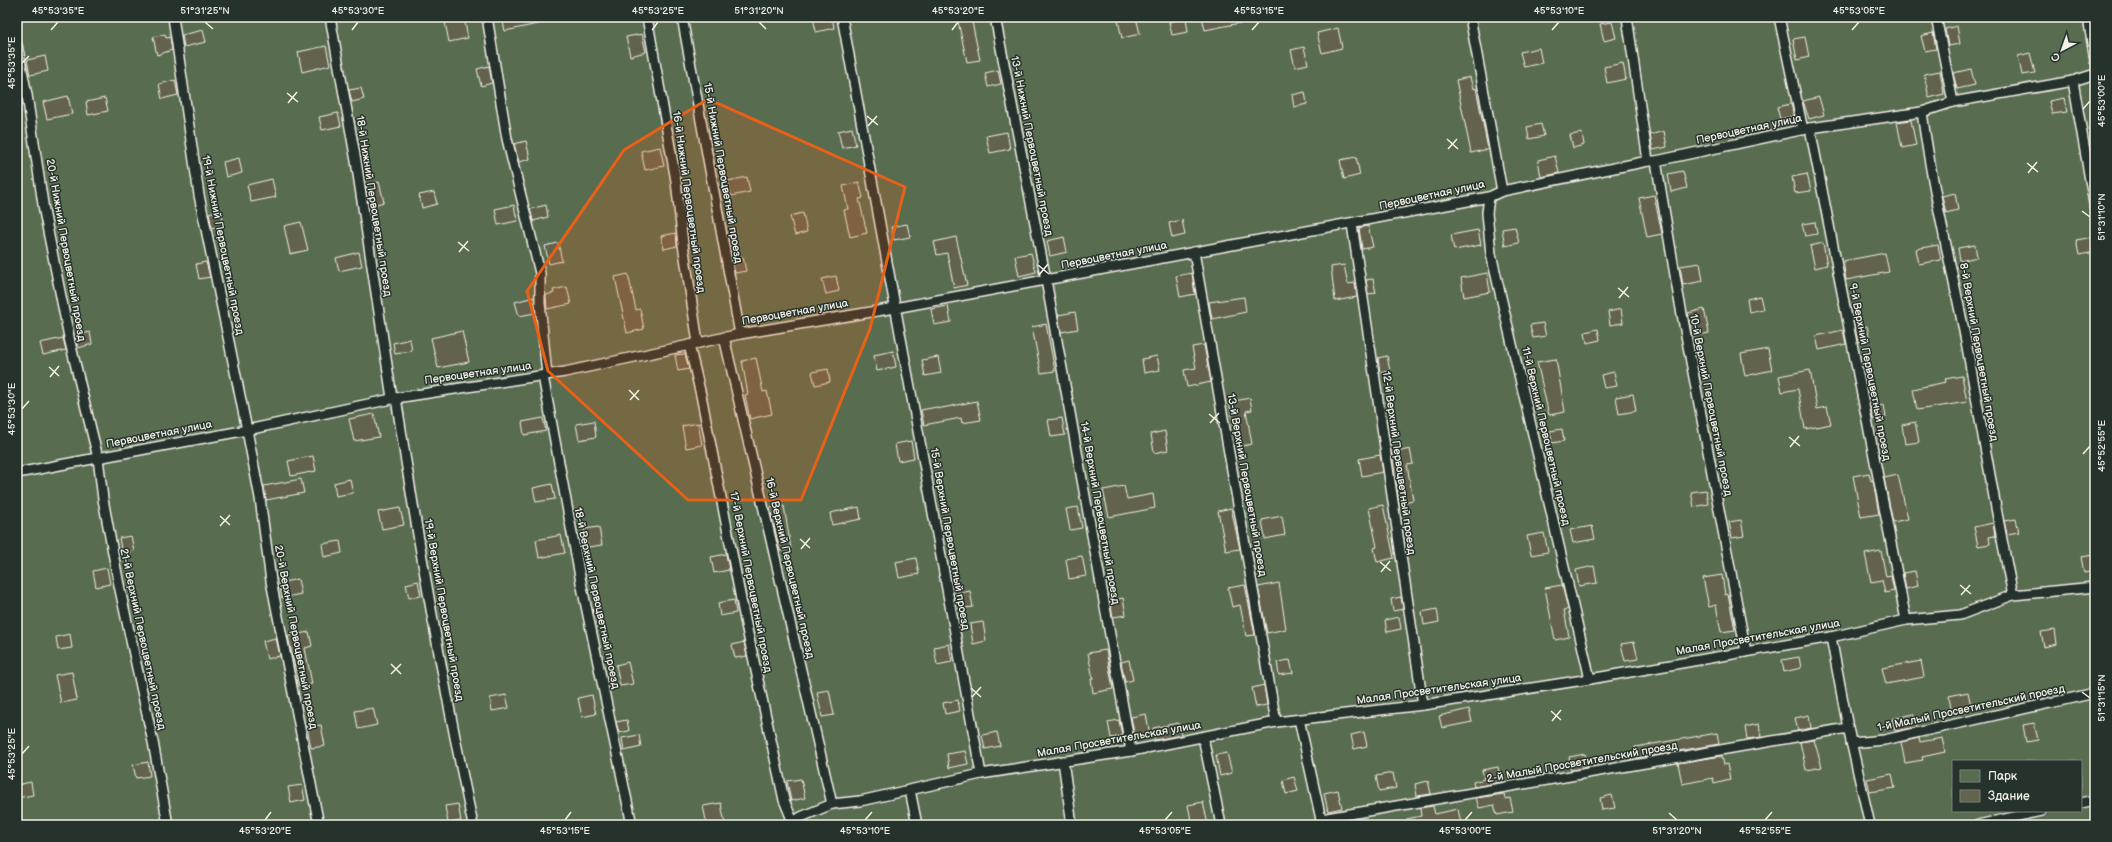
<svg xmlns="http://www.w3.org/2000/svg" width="2112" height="842" font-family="'Balsamiq Sans',sans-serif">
<rect width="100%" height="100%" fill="#384137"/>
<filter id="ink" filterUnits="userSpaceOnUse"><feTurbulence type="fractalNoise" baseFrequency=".025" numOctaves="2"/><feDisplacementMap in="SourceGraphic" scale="8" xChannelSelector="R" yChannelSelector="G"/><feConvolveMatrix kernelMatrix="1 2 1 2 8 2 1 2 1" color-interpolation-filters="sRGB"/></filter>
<g filter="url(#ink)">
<path fill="#586c50" stroke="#a6ae9c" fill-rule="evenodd" d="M17 17H2095V825H17ZM1953 761H2081V811H1953Z"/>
<g fill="#63634e" stroke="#f4f1e8">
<path d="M502 17H546L547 22 505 31Z"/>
<path d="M813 17H832L834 28 816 32Z"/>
<path d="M957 17H971L980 60 967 62Z"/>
<path d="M1136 17 1140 34 1122 38 1118 21Z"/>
<path d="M1202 17H1239L1240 23 1205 30Z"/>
<path d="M464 18 468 38 449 42 445 22Z"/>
<path d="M1186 18 1188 32 1172 35 1169 22Z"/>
<path d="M1612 22 1616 38 1604 41 1600 24Z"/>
<path d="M1957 26 1960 44 1948 46 1945 29Z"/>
<path d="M1338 28 1342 48 1322 53 1317 33Z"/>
<path d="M203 30 206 42 184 47 182 35Z"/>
<path d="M1933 33 1936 49 1925 51 1921 36Z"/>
<path d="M165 34 166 38 170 37 172 50 157 55 153 37Z"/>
<path d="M642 34 646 52 630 56 626 37Z"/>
<path d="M1805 37 1809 57 1797 60 1793 39Z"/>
<path d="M326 46 330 65 302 72 298 52Z"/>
<path d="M1304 47 1308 64 1295 67 1291 50Z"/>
<path d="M1539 48 1542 63 1524 67 1520 52Z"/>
<path d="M2030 53 2035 73 2022 75 2018 56Z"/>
<path d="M45 56 48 71 30 75 27 60Z"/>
<path d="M1623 63 1626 79 1607 83 1604 67Z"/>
<path d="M489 66 492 83 481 86 477 69Z"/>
<path d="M1971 69 1975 85 1957 89 1953 73Z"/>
<path d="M998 70 1001 84 988 87 985 73Z"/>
<path d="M1940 71 1944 94 1929 98 1924 74Z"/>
<path d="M1470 77 1473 89 1476 88 1488 149 1471 153 1456 80Z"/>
<path d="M175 80 178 95 162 99 159 84Z"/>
<path d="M361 88 364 99 352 102 349 90Z"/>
<path d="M1305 92 1307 104 1294 107 1292 95Z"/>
<path d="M68 96 72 114 47 119 43 102Z"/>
<path d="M1819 97 1824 115 1809 119 1803 101Z"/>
<path d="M105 98 108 111 88 115 86 102Z"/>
<path d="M2064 98 2067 112 2052 114 2049 101Z"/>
<path d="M1791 104 1794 116 1780 119 1777 107Z"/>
<path d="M338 113 341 126 322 130 319 117Z"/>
<path d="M1911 120 1916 145 1902 148 1897 122Z"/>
<path d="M1541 124 1544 136 1529 139 1527 127Z"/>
<path d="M852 128 856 145 842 148 838 131Z"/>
<path d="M1664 131 1667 147 1653 150 1650 135Z"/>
<path d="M1007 132 1010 149 990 153 986 136Z"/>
<path d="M1582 133 1584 145 1573 148 1570 135Z"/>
<path d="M526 141 530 159 519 162 514 144Z"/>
<path d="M660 147 664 166 645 170 641 151Z"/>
<path d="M1555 156 1559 173 1541 177 1538 160Z"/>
<path d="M1356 157 1360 175 1344 179 1340 160Z"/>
<path d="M239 158 242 173 226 177 223 162Z"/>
<path d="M1683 171 1687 188 1671 192 1668 174Z"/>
<path d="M1807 174 1811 191 1795 193 1792 177Z"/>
<path d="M747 177 750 192 731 196 728 181Z"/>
<path d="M272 179 276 197 251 202 247 185Z"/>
<path d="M379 182 384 202 369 206 366 185Z"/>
<path d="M859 182 863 198 859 199 867 233 850 237 844 210 848 209 843 186Z"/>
<path d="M434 192 437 204 422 208 419 195Z"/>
<path d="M1955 193 1958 210 1946 213 1942 196Z"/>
<path d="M1654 195 1662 234 1647 237 1639 198Z"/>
<path d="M514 205 517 221 498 225 495 209Z"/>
<path d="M546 205 548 217 533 221 530 209Z"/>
<path d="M221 210 224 226 212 228 209 213Z"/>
<path d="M803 213 807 232 795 235 790 216Z"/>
<path d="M1182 220 1185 235 1172 238 1169 223Z"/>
<path d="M301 222 308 250 290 254 284 226Z"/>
<path d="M1815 222 1817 234 1805 236 1802 224Z"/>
<path d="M907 224 910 237 894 240 891 227Z"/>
<path d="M1368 226 1373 247 1362 249 1359 228Z"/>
<path d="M1515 227 1519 243 1505 246 1502 229Z"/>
<path d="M1478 230 1481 245 1454 250 1451 235Z"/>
<path d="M676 233 677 246 664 249 661 236Z"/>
<path d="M956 237 967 285 954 288 947 253 937 255 934 242Z"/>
<path d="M1064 237 1067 252 1050 256 1047 241Z"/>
<path d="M2093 237 2095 252 2079 255 2076 240Z"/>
<path d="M558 243 562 261 549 264 545 246Z"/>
<path d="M1823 243 1827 265 1815 268 1810 246Z"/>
<path d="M1938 245 1941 260 1919 264 1916 249Z"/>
<path d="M1975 245 1977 257 1960 261 1958 248Z"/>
<path d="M359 252 362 266 339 271 336 258Z"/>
<path d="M1031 253 1036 272 1019 276 1015 256Z"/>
<path d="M1885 253 1889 272 1846 280 1843 261Z"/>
<path d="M743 257 746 271 735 273 732 260Z"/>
<path d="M206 262 210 277 199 279 196 264Z"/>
<path d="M1700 263 1703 281 1683 285 1680 266Z"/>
<path d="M1344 265 1348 284 1355 283 1357 297 1335 301 1331 267Z"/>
<path d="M1192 273 1195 294 1180 297 1176 276Z"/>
<path d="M1487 273 1490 292 1464 297 1461 278Z"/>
<path d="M628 274 636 310 640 309 644 329 627 333 615 277Z"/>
<path d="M836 276 839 291 826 294 822 279Z"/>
<path d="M1373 279 1376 293 1368 294 1366 280Z"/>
<path d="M567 287 571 304 547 309 546 295 554 293 553 290Z"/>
<path d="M1760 296 1763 309 1749 312 1747 299Z"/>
<path d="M534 297 535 313 519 316 515 302Z"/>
<path d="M1244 297 1246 312 1212 319 1209 302Z"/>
<path d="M948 306 951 322 934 325 931 309Z"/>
<path d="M1621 309 1623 323 1610 325 1608 312Z"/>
<path d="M1704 309 1709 333 1692 336 1688 313Z"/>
<path d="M1075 312 1078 329 1061 332 1058 315Z"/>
<path d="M1543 323 1546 336 1533 338 1530 325Z"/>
<path d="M1046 324 1055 371 1041 373 1032 327Z"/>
<path d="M1867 326 1870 340 1858 342 1855 328Z"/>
<path d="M1598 329 1600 340 1587 343 1585 332Z"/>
<path d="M1843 330 1846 344 1819 350 1816 336Z"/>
<path d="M462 331 469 362 438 368 431 338Z"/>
<path d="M90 332 92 344 78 348 75 336Z"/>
<path d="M63 338 66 350 43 355 40 343Z"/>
<path d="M410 339 412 351 395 354 393 343Z"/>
<path d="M1204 345 1211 382 1187 387 1184 370 1196 368 1192 347Z"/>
<path d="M1768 349 1772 370 1745 376 1741 354Z"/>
<path d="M893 351 896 367 877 371 874 355Z"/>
<path d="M685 354 689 369 678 371 675 355Z"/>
<path d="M1157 356 1160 370 1144 373 1142 359Z"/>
<path d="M1387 356 1390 371 1380 373 1378 358Z"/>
<path d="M938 357 941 373 925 376 922 360Z"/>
<path d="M756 358 763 392 767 391 772 414 750 419 745 395 748 394 742 361Z"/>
<path d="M1556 359 1565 412 1549 415 1537 362Z"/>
<path d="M828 369 830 382 815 385 812 372Z"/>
<path d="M1810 370 1817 409 1827 407 1831 424 1805 429 1798 389 1782 392 1779 376Z"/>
<path d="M1614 372 1617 386 1604 388 1601 375Z"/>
<path d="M1962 376 1967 402 1917 410 1913 389 1946 382 1945 379Z"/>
<path d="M1633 394 1636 411 1619 414 1616 397Z"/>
<path d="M1250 398 1252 410 1246 411 1252 444 1238 447 1229 402Z"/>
<path d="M977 401 981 420 962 423 961 418 924 425 921 410 937 407V409Z"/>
<path d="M1884 405 1886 417 1873 419 1871 408Z"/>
<path d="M374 414 379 437 354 441 349 419Z"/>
<path d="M543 418 546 431 524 435 522 422Z"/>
<path d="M1062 418 1065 435 1051 437 1048 420Z"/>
<path d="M594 421 596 437 579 440 576 424Z"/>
<path d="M1915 422 1919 442 1905 444 1902 425Z"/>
<path d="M698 423 702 445 686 448 682 426Z"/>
<path d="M1562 429 1564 441 1552 443 1550 431Z"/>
<path d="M1165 431 1168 450 1154 453 1151 434Z"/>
<path d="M911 441 914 458 898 461 895 444Z"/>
<path d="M1410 449 1413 464 1407 465 1413 500 1399 503 1392 453Z"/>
<path d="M1380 455 1383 472 1362 476 1359 459Z"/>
<path d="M313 456 316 471 291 476 288 461Z"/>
<path d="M1869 473 1871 481 1873 480 1879 514 1861 517 1853 476Z"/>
<path d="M1898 475 1908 519 1893 522 1884 478Z"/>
<path d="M301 479 304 493 266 500 264 486Z"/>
<path d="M350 479 353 493 336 496 334 483Z"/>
<path d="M552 484 555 499 536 502 533 488Z"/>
<path d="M1124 486 1127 499 1153 494 1155 508 1109 517 1103 490Z"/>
<path d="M1706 490 1708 504 1694 507 1691 492Z"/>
<path d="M1383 505 1394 558 1377 562 1374 548 1377 547 1369 508Z"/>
<path d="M784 506 791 549 780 551 770 508Z"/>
<path d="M859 507 861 519 832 525 830 513Z"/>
<path d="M1078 507 1082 528 1070 530 1066 509Z"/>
<path d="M400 508 404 525 382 529 378 512Z"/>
<path d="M1231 508 1240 549 1226 551 1218 511Z"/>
<path d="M1282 516 1285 535 1265 539 1262 520Z"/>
<path d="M2016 519 2019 532 2007 534 2004 521Z"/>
<path d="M1741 520 1744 536 1732 538 1729 522Z"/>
<path d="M1993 523 1995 536 1989 537 1990 544 1978 546 1974 527Z"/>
<path d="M1592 526 1595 539 1573 543 1570 530Z"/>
<path d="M599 527 602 545 588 547 584 529Z"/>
<path d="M1544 533 1548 552 1531 555 1527 536Z"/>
<path d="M561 535 565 553 539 558 536 540Z"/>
<path d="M131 536 134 551 122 554 119 538Z"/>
<path d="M340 541 342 553 324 557 322 544Z"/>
<path d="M1881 551 1886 577 1891 576 1894 591 1885 593 1882 580 1871 582 1865 554Z"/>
<path d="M726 554 729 570 714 573 711 557Z"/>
<path d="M2094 555 2095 571 2084 573 2081 557Z"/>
<path d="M1082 556 1086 576 1069 579 1066 559Z"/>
<path d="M916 558 919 574 899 578 896 562Z"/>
<path d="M1594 566 1597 583 1579 586 1576 570Z"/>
<path d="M107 568 110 584 96 587 93 571Z"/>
<path d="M1915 571 1918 586 1906 589 1903 573Z"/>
<path d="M1722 575 1725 595 1728 594 1735 630 1721 632 1716 605 1709 607 1703 578Z"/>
<path d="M298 579 301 594 282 598 279 583Z"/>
<path d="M418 581 421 596 409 598 406 584Z"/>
<path d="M1279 583 1286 629 1267 633 1258 587Z"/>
<path d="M1245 585 1255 635 1246 636 1240 605 1232 607 1228 588Z"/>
<path d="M1562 585 1568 609 1564 610 1569 637 1555 640 1545 588Z"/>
<path d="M970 591 973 607 957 609 954 594Z"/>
<path d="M1401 597 1403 609 1393 611 1391 599Z"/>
<path d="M1123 598 1126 615 1113 617 1110 601Z"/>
<path d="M734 600 736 613 720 616 718 603Z"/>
<path d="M1437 609 1439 622 1424 625 1422 612Z"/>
<path d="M1399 617 1401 629 1387 632 1385 620Z"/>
<path d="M983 622 986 641 973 644 970 624Z"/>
<path d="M2055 630 2057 644 2044 647 2041 632Z"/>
<path d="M309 632 312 646 305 648 312 684 299 686 288 636Z"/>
<path d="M70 634 72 648 58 650 56 637Z"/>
<path d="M276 638 280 656 267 659 263 641Z"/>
<path d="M744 642 747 656 735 658 732 645Z"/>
<path d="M1634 642 1638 659 1625 661 1621 644Z"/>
<path d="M949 644 952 662 937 665 934 647Z"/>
<path d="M1106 650 1113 689 1093 693 1091 679H1093L1088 653Z"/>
<path d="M1799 657 1801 668 1784 672 1782 660Z"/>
<path d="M1129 660 1133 680 1125 682 1121 662Z"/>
<path d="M1290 660 1293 673 1279 675 1277 662Z"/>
<path d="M1921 661 1924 677 1886 684 1882 668Z"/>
<path d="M628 662 633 684 620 686 616 665Z"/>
<path d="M72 672 77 700 61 703 55 675Z"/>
<path d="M1264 685 1267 705 1256 707 1252 688Z"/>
<path d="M829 690 834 715 822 717 817 692Z"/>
<path d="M1968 692 1971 706 1951 710 1949 696Z"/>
<path d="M506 695 509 708 492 711 490 698Z"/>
<path d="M592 695 596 714 582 717 578 698Z"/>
<path d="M958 700 960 711 945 714 943 703Z"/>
<path d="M373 708 377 725 358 729 355 711Z"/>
<path d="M1469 709 1472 722 1442 728 1439 716Z"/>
<path d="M1146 714 1150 735 1135 738 1131 717Z"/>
<path d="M1914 714 1917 727 1895 731 1892 719Z"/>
<path d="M1809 715 1811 728 1798 731 1795 718Z"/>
<path d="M627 720 629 731 619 733 616 722Z"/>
<path d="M1119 720 1122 736 1111 738 1108 722Z"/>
<path d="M1178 723 1181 735 1155 740 1153 728Z"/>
<path d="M2034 723 2038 740 2026 742 2023 725Z"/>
<path d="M1759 724 1761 737 1747 739 1745 727Z"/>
<path d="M321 725 325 746 311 748 307 727Z"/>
<path d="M997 732 1000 746 985 749 982 735Z"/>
<path d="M1364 732 1367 746 1354 749 1351 735Z"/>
<path d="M1717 733 1719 744 1637 758 1635 747Z"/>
<path d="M639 735 641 747 624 751 622 738Z"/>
<path d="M1919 738 1920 742 1942 738 1945 752 1922 757 1923 760 1905 763 1901 742Z"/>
<path d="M1814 740 1822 767 1806 770 1800 742Z"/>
<path d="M965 751 968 764 949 768 947 754Z"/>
<path d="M1227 753 1232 773 1220 776 1216 755Z"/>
<path d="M1585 754 1588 767 1571 770 1569 757Z"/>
<path d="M1722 756 1724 765 1727 764 1730 779 1714 783 1713 778 1682 784 1678 763Z"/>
<path d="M148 762 150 776 136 778 133 765Z"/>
<path d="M1498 767 1501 782 1474 787 1473 782 1484 779 1482 770Z"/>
<path d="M1393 773 1396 788 1379 791 1376 776Z"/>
<path d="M1892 774 1895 788 1870 792 1867 779Z"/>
<path d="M1294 777 1298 791 1286 794 1283 780Z"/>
<path d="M801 779 805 798 791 801 787 781Z"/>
<path d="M1428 781 1431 794 1417 796 1415 784Z"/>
<path d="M31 782 33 795 17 798V785Z"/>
<path d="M302 785 305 800 291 803 288 787Z"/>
<path d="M1338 790 1342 808 1328 811 1324 793Z"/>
<path d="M1504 794 1505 799 1510 798 1513 812 1497 815 1494 805 1479 808 1476 798Z"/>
<path d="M1612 795 1615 808 1602 810 1600 798Z"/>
<path d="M1203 802 1208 825H1192L1188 805Z"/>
<path d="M721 803 725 825H707L703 806Z"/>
<path d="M458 804 461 821 448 823 445 806Z"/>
<path d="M1433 806 1435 814 1458 809 1461 824 1408 825 1407 819 1421 816 1420 808Z"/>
</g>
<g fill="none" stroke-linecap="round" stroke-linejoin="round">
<g stroke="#f4f1e8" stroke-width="12">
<g id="service">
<path d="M173 17 199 195 247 430 260 498 271 581 319 825"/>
<path d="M330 17 356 161 392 398"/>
<path d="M487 17 507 139 540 273V303L547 375"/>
<path d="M647 17 676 181 683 244 698 343"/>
<path d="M682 17 740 334"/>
<path d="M842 17 981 774"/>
<path d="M995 17 1046 280 1131 751"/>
<path d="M1470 17 1502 191"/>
<path d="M1627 17 1648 161"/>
<path d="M1779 17 1803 130"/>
<path d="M1936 17 1953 102"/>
<path d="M2088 17 2095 61"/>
<path d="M17 45 27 95 44 211 70 342 98 458 103 499 119 585 153 742 168 825"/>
<path d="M2073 81 2095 209"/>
<path d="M1922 112C1932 187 1950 261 1965 336 1981 422 1995 509 2013 595"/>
<path d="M1810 128 1906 620"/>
<path d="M1656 161 1678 293 1746 652"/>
<path d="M1489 197 1487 213 1491 254 1590 679"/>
<path d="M1352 224 1423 705"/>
<path d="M1194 252 1276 722"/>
<path d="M724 337 832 804"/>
<path d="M689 345 701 395 745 620 784 800 793 822"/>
<path d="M543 376 581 582 632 825"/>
<path d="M396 398C418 541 443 684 473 825"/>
<path d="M17 473 247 430 396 398 565 372 740 334 895 308 1489 197 1502 191 1648 161H1656L1810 128 1922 112 1953 102 2073 81 2095 74"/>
<path d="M1831 637 1848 728 1870 825"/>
<path d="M1299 719 1322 824"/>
<path d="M1203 737 1221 825"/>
<path d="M1851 743 1884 740 2095 693"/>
<path d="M1063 761 1072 825"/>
<path d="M910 790 917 825"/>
<path d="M2081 803 2095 800"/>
<path d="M1321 819 1848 728"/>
<path d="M789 825 801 817 832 804 860 801 981 774 1131 751 1276 722 1423 705 1590 679 1831 637 1906 620 1960 615 2013 595 2095 587"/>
<path d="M1978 825 2041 811"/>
</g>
</g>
<use href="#service" stroke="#26332d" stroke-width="9"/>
</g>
</g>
<path fill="#e96117" fill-opacity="0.2" stroke="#e96117" stroke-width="3" stroke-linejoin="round" d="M708 99 905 187 870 329 801 500H688L548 371 527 291 624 150Z"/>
<path fill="none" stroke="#f4f1e8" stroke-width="1.5" d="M205 22 213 29M759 22 766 29M51 30 58 22M352 30 358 22M652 30 658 22M952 30 958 22M1252 30 1259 22M1552 30 1559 22M1852 30 1859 22M22 63 29 56M287 93 298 102M288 103 297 92M2083 109 2090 101M867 116 878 125M868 126 877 116M1447 139 1458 149M1448 149 1457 139M2027 163 2038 172M2028 173 2037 162M2082 211 2090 217M458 242 469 251M459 252 468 241M1038 265 1049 274M1039 275 1048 264M1618 288 1629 297M1619 298 1628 287M49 367 59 376M50 377 59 366M629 390 639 400M630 400 639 390M22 409 29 401M1209 414 1220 423M1210 423 1219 413M1789 437 1800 446M1790 447 1799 436M2083 454 2090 446M220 516 230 525M220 526 230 515M800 539 810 548M801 549 810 538M1380 562 1391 571M1381 572 1390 561M1960 585 1971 594M1961 595 1970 585M391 664 401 674M391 674 401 664M971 688 981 697M2082 692 2090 698M972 697 981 687M1551 711 1561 720M1552 721 1561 710M22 754 29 746M1669 813 1677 820M265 820 271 812M565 820 571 812M865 820 872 812M1165 820 1172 812M1465 820 1472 812M1765 820 1772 812"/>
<g text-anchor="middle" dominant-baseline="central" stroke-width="3" stroke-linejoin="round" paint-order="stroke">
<g font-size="11" fill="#f4f1e8" stroke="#26332d">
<text transform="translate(1749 129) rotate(-12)">Первоцветная улица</text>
<text transform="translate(1032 146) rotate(79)">13-й Нижний Первоцветный проезд</text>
<text transform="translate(723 173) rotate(80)">15-й Нижний Первоцветный проезд</text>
<text transform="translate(1432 195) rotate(-12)">Первоцветная улица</text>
<text transform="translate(689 202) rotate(82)">16-й Нижний Первоцветный проезд</text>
<text transform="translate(374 206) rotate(81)">18-й Нижний Первоцветный проезд</text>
<text transform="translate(223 245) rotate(79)">19-й Нижний Первоцветный проезд</text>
<text transform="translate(66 250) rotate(80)">20-й Нижний Первоцветный проезд</text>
<text transform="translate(1114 255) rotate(-11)">Первоцветная улица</text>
<text transform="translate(795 312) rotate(-10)">Первоцветная улица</text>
<text transform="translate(1979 352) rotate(80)">8-й Верхний Первоцветный проезд</text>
<text transform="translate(1870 372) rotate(79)">9-й Верхний Первоцветный проезд</text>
<text transform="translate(478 373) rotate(-8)">Первоцветная улица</text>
<text transform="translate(1711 405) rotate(79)">10-й Верхний Первоцветный проезд</text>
<text transform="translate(159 434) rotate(-11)">Первоцветная улица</text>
<text transform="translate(1546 436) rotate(77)">11-й Верхний Первоцветный проезд</text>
<text transform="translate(1399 463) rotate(82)">12-й Верхний Первоцветный проезд</text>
<text transform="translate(1247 485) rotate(80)">13-й Верхний Первоцветный проезд</text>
<text transform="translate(1100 513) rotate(80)">14-й Верхний Первоцветный проезд</text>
<text transform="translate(950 539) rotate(80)">15-й Верхний Первоцветный проезд</text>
<text transform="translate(790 568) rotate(77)">16-й Верхний Первоцветный проезд</text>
<text transform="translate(751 582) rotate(79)">17-й Верхний Первоцветный проезд</text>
<text transform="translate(597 598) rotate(78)">18-й Верхний Первоцветный проезд</text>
<text transform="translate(444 610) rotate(80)">19-й Верхний Первоцветный проезд</text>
<text transform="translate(296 637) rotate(79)">20-й Верхний Первоцветный проезд</text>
<text transform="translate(1758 637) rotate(-10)">Малая Просветительская улица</text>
<text transform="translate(143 639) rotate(78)">21-й Верхний Первоцветный проезд</text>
<text transform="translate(1439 689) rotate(-8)">Малая Просветительская улица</text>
<text transform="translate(1971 708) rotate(-12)">1-й Малый Просветительский проезд</text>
<text transform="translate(1119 739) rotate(-10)">Малая Просветительская улица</text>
<text transform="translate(1582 762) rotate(-10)">2-й Малый Просветительский проезд</text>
</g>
</g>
<rect width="2112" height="842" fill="none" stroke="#26332d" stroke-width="44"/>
<rect x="1952" y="760" width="130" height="52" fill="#26332d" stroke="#787f78"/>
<rect x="1960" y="770" width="20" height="12" fill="#586c50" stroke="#787f78"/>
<text x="1988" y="780" font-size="12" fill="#f4f1e8">Парк</text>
<rect x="1960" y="790" width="20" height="12" fill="#63634e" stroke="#787f78"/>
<text x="1988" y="800" font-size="12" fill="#f4f1e8">Здание</text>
<g transform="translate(2062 50) rotate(221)" stroke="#26332d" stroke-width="3" paint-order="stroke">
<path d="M0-3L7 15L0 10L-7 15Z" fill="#f4f1e8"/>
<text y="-6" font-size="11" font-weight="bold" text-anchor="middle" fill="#f4f1e8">С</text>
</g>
<rect x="22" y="22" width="2068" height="798" fill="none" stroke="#f4f1e8" stroke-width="1.5"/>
<g font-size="10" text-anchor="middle" fill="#f4f1e8">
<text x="58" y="14">45°53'35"E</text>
<text x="205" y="14">51°31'25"N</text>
<text x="358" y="14">45°53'30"E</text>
<text x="658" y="14">45°53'25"E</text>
<text x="759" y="14">51°31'20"N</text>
<text x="958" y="14">45°53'20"E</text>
<text x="1259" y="14">45°53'15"E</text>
<text x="1559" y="14">45°53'10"E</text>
<text x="1859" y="14">45°53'05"E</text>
<text transform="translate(11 63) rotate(-90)" y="4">45°53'35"E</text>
<text transform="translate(2101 101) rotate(-90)" y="4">45°53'00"E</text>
<text transform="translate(2101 217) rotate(-90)" y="4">51°31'10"N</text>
<text transform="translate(11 409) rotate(-90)" y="4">45°53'30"E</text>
<text transform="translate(2101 446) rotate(-90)" y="4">45°52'55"E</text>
<text transform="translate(2101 698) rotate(-90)" y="4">51°31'15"N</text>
<text transform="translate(11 754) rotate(-90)" y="4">45°53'25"E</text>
<text x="265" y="834">45°53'20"E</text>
<text x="565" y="834">45°53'15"E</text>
<text x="865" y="834">45°53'10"E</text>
<text x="1165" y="834">45°53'05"E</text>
<text x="1465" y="834">45°53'00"E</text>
<text x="1677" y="834">51°31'20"N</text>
<text x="1765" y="834">45°52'55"E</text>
</g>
</svg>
